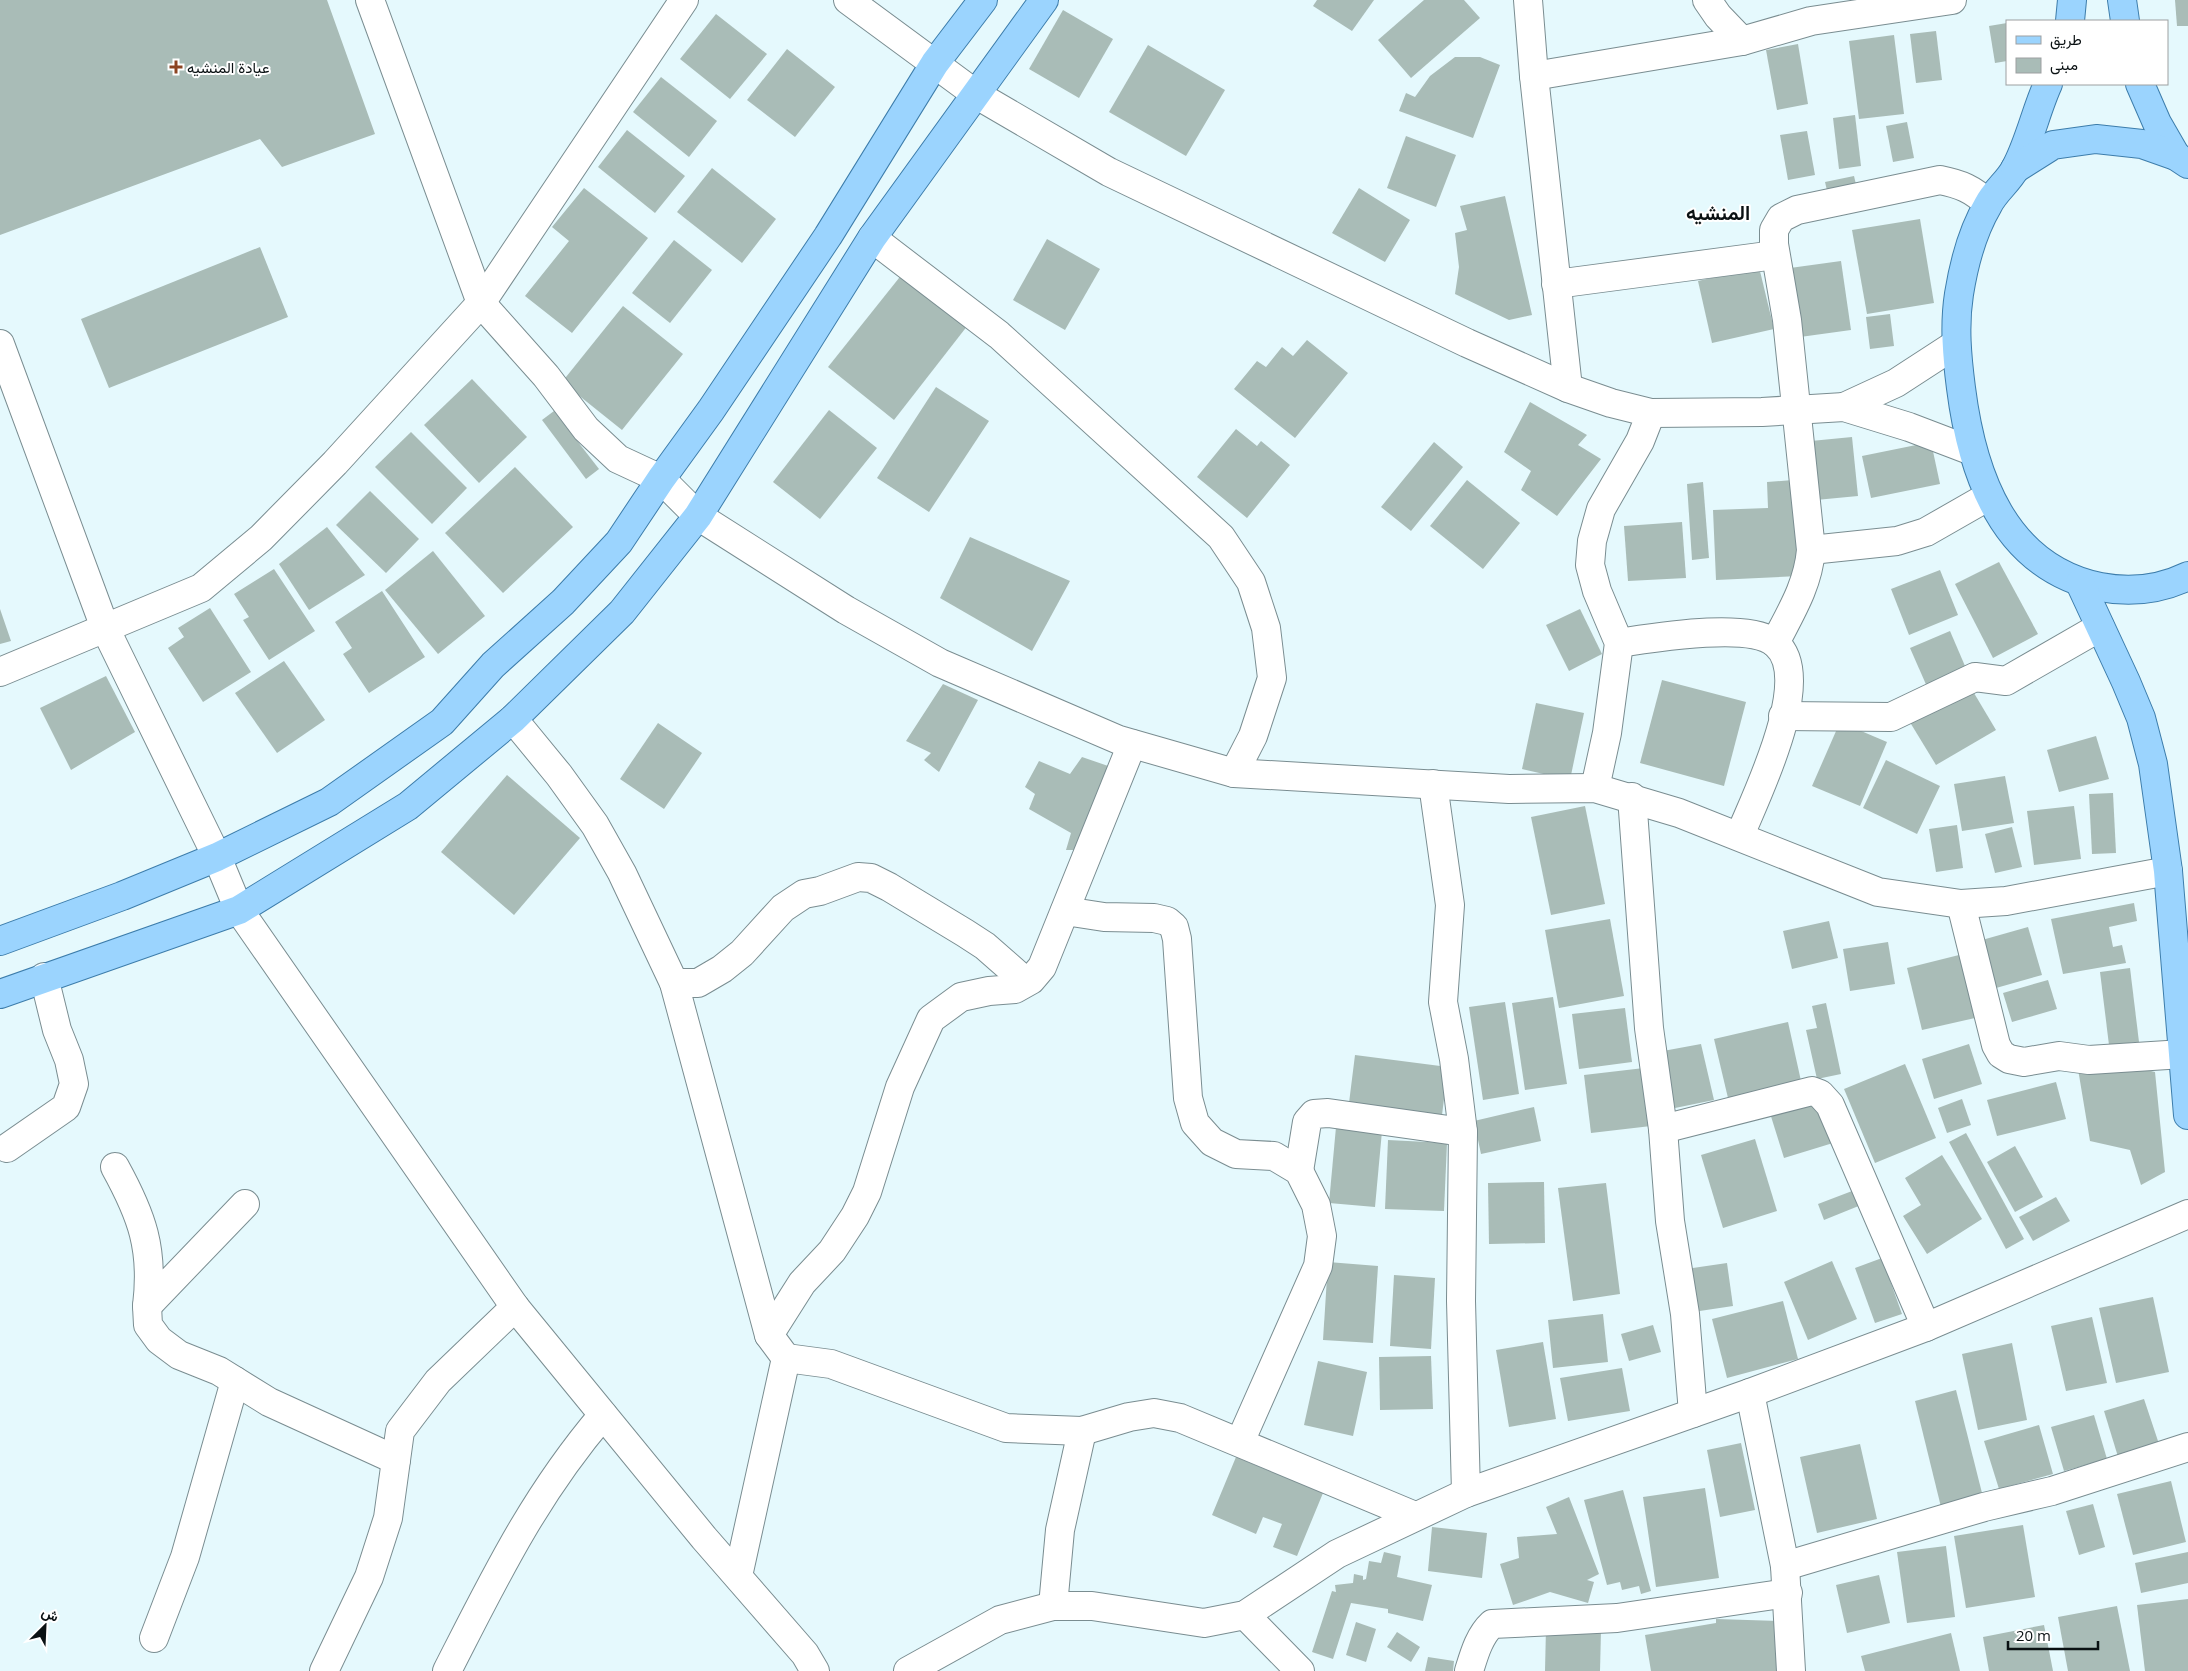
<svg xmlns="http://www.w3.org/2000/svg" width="2188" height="1671" font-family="'Open Sans',Vazirmatn,sans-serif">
<rect width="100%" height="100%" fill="#e5f9fd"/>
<g fill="#a9bcb7">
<path d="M0 0H327L375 134 282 167 260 139 0 235Z"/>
<path d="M1317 0H1374L1352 31 1313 6Z"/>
<path d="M1424 0H1464L1480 18 1411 78 1378 40Z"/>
<path d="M2175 0H2188V26H2177Z"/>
<path d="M1063 10 1113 39 1079 98 1029 69Z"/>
<path d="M716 14 767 54 730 99 680 59Z"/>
<path d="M2007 23V61L1995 63 1989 26Z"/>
<path d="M1936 31 1942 80 1916 83 1910 34Z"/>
<path d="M1894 35 1904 114 1859 119 1849 41Z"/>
<path d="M1798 44 1808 104 1777 110 1766 50Z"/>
<path d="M1148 45 1225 90 1186 156 1109 112Z"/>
<path d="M787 49 835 87 795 137 747 100Z"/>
<path d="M1455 57H1480L1500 65 1473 138 1399 111 1406 93 1415 97 1430 76Z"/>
<path d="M661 77 717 121 689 157 633 112Z"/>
<path d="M1855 115 1861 166 1839 169 1833 118Z"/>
<path d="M1907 122 1914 158 1893 162 1886 126Z"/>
<path d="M627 130 685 176 655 213 598 167Z"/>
<path d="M1807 131 1815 175 1788 180 1780 135Z"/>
<path d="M1406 136 1456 155 1436 207 1387 188Z"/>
<path d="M712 168 776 219 742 263 677 212Z"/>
<path d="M1854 176 1858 193 1829 199 1825 182Z"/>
<path d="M584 188 648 238 572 333 525 296 569 241 552 227Z"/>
<path d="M1359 188 1410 220 1385 262 1332 233Z"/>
<path d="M1505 196 1532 315 1509 320 1455 294 1459 267 1455 233 1467 230 1460 206Z"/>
<path d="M1920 219 1934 303 1867 314 1852 230Z"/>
<path d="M1047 239 1100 269 1065 330 1013 300Z"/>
<path d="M674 240 712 270 670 323 632 293Z"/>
<path d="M260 247 288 317 109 388 81 319Z"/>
<path d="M1841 261 1851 330 1800 337 1790 268Z"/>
<path d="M1759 267 1774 329 1712 343 1698 281Z"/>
<path d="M903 273 968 325 894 420 828 367Z"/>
<path d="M623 306 683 354 622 430 562 382Z"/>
<path d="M1890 314 1894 346 1870 349 1866 317Z"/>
<path d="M1307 340 1348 373 1295 438 1234 389 1257 361 1266 367 1282 347 1293 356Z"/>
<path d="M472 379 527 437 479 483 424 425Z"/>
<path d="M936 387 989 421 929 512 877 478Z"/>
<path d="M1530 402 1587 435 1578 445 1601 459 1557 516 1521 490 1531 471 1504 452Z"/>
<path d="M829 410 877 448 820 519 773 482Z"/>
<path d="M554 411 599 469 586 479 542 420Z"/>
<path d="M1236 429 1257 446 1261 441 1290 465 1247 518 1197 477Z"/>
<path d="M411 432 467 488 432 524 375 467Z"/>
<path d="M1852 437 1858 496 1816 500 1811 441Z"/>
<path d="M1434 442 1463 467 1411 531 1381 507Z"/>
<path d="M1931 442 1940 484 1871 498 1862 456Z"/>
<path d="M515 467 573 527 503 593 445 533Z"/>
<path d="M1467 480 1520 523 1483 569 1430 526Z"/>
<path d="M1793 480 1799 576 1716 580 1713 510 1768 508 1767 482Z"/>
<path d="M1703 482 1709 558 1692 560 1687 484Z"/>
<path d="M370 491 419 539 386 573 336 525Z"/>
<path d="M1682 522 1686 578 1628 581 1624 526Z"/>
<path d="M327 527 365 575 309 610 279 564Z"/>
<path d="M970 537 1070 581 1032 651 940 598Z"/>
<path d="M433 551 485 616 438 654 385 590Z"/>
<path d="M1999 562 2038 634 1993 658 1955 584Z"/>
<path d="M274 569 315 631 269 660 243 620 249 617 234 594Z"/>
<path d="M1940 570 1958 615 1909 635 1891 589Z"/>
<path d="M382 591 425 657 369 693 343 654 352 648 335 622Z"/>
<path d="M210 608 251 672 203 702 168 648 184 637 178 628Z"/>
<path d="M0 609 11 641 0 644Z"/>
<path d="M1580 609 1602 654 1569 671 1546 625Z"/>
<path d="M1950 631 1968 673 1928 689 1910 648Z"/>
<path d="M284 661 325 720 277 753 235 693Z"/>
<path d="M106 676 135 732 71 770 40 708Z"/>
<path d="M1662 680 1746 702 1724 786 1640 763Z"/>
<path d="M1968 683 1996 730 1936 765 1908 719Z"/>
<path d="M943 684 978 700 939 772 924 760 931 753 906 741Z"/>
<path d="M1536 703 1584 713 1570 780 1522 769Z"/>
<path d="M1840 722 1887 742 1860 806 1812 786Z"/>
<path d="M658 723 702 753 664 809 620 779Z"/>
<path d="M2096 736 2109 779 2059 792 2047 750Z"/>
<path d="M1082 757 1114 768 1081 850H1066L1071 833 1029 809 1035 794 1025 787 1039 761 1070 774Z"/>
<path d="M1886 760 1940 786 1917 834 1863 808Z"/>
<path d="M507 775 580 838 514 915 441 852Z"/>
<path d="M2005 776 2014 823 1962 831 1954 784Z"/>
<path d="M2113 793 2116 853 2092 854 2089 794Z"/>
<path d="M1585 806 1605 904 1551 915 1531 817Z"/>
<path d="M2074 806 2081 859 2034 865 2027 811Z"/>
<path d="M1957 825 1963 868 1936 872 1929 829Z"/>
<path d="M2012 827 2022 867 1995 873 1985 834Z"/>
<path d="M2134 903 2137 921 2109 927 2113 947 2122 945 2126 963 2063 974 2051 919Z"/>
<path d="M1610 919 1624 996 1559 1008 1545 930Z"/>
<path d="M1829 921 1838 958 1792 969 1783 931Z"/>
<path d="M2028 927 2042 975 1989 990 1975 942Z"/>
<path d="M1888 942 1895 984 1850 991 1843 949Z"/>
<path d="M1959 955 1975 1018 1922 1030 1907 968Z"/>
<path d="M2130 968 2139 1042 2109 1045 2100 972Z"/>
<path d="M2048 980 2057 1009 2012 1022 2003 993Z"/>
<path d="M1553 997 1567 1084 1525 1090 1512 1003Z"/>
<path d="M1505 1002 1519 1094 1483 1100 1469 1007Z"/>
<path d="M1826 1003 1841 1074 1817 1079 1806 1030 1817 1028 1812 1006Z"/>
<path d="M1625 1008 1632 1062 1579 1069 1572 1014Z"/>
<path d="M1788 1022 1801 1081 1728 1098 1714 1039Z"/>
<path d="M1701 1044 1714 1100 1675 1108 1663 1051Z"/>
<path d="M1969 1044 1982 1084 1934 1099 1922 1059Z"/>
<path d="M1355 1055 1448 1067 1442 1115 1349 1103Z"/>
<path d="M2077 1063 2127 1065 2155 1072 2165 1172 2141 1185 2130 1150 2090 1141Z"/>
<path d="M1905 1064 1936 1138 1875 1163 1844 1089Z"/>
<path d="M1644 1068 1651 1126 1591 1133 1584 1075Z"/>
<path d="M2056 1082 2066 1119 1997 1136 1987 1100Z"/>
<path d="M1818 1096 1833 1143 1784 1158 1769 1110Z"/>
<path d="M1962 1099 1971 1125 1947 1133 1938 1108Z"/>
<path d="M1534 1107 1541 1141 1481 1154 1474 1121Z"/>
<path d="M1336 1127 1382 1131 1375 1207 1329 1203Z"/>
<path d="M1966 1133 2024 1239 2006 1249 1949 1142Z"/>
<path d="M1755 1139 1777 1211 1723 1228 1701 1155Z"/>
<path d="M1388 1140 1447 1143 1444 1211 1385 1209Z"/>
<path d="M2015 1146 2043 1197 2015 1212 1987 1162Z"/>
<path d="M1942 1155 1982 1219 1927 1254 1903 1216 1921 1205 1905 1178Z"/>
<path d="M1544 1182 1545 1243 1489 1244 1488 1183Z"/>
<path d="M1606 1183 1620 1294 1573 1301 1558 1188Z"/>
<path d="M1860 1188 1866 1203 1824 1220 1818 1204Z"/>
<path d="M2056 1197 2070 1221 2033 1241 2019 1217Z"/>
<path d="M1882 1258 1902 1314 1875 1323 1855 1268Z"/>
<path d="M1832 1261 1857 1319 1808 1340 1784 1282Z"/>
<path d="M1328 1262 1378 1266 1373 1343 1323 1340Z"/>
<path d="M1727 1263 1733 1306 1693 1312 1686 1269Z"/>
<path d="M1394 1275 1435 1278 1431 1349 1390 1346Z"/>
<path d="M2153 1297 2169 1372 2116 1383 2099 1308Z"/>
<path d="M1783 1301 1798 1359 1727 1378 1712 1319Z"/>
<path d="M1603 1314 1608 1362 1553 1368 1548 1320Z"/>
<path d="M2092 1317 2107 1383 2066 1391 2051 1326Z"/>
<path d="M1653 1325 1661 1352 1629 1361 1621 1334Z"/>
<path d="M1543 1342 1556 1419 1509 1427 1496 1350Z"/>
<path d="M2012 1343 2027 1420 1978 1430 1962 1354Z"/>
<path d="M1431 1356 1433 1409 1380 1410 1379 1357Z"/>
<path d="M1318 1361 1367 1372 1353 1436 1304 1425Z"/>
<path d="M1622 1368 1630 1411 1568 1421 1560 1378Z"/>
<path d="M1956 1390 1983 1497 1941 1507 1915 1401Z"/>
<path d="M2144 1399 2160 1447 2119 1460 2104 1411Z"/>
<path d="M2094 1415 2107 1459 2064 1471 2051 1427Z"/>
<path d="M2039 1425 2053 1474 1999 1489 1984 1441Z"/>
<path d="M1741 1443 1755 1510 1720 1517 1707 1450Z"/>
<path d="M1860 1444 1877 1519 1817 1533 1800 1457Z"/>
<path d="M1236 1457 1323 1493 1297 1556 1273 1547 1282 1524 1263 1517 1256 1534 1212 1515Z"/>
<path d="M2171 1481 2186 1542 2133 1555 2117 1494Z"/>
<path d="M1705 1488 1719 1578 1656 1587 1643 1497Z"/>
<path d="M1623 1490 1651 1591 1641 1594 1639 1586 1622 1590 1620 1582 1607 1585 1584 1500Z"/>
<path d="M1569 1497 1599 1574 1587 1580 1594 1582 1588 1603 1550 1592 1513 1605 1500 1564 1519 1558 1517 1537 1557 1534 1546 1507Z"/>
<path d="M2093 1504 2105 1547 2079 1555 2066 1511Z"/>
<path d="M2023 1525 2035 1597 1966 1608 1954 1536Z"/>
<path d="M1432 1527 1487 1533 1482 1578 1428 1571Z"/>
<path d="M1946 1546 1955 1617 1907 1623 1897 1552Z"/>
<path d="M1384 1552 1401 1556 1397 1577 1432 1585 1423 1621 1388 1613V1609L1351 1603 1333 1659 1312 1652 1332 1591 1336 1592 1335 1585 1353 1583 1354 1574 1363 1576V1580L1366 1579 1369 1561 1381 1563Z"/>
<path d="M2188 1552V1583L2141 1593 2135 1563Z"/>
<path d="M1879 1575 1890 1623 1847 1633 1836 1585Z"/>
<path d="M2188 1599V1671H2145L2137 1605Z"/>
<path d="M2117 1606 2130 1671H2068L2058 1617Z"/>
<path d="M1716 1619 1779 1621 1778 1671H1651L1645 1635 1716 1623Z"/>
<path d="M1356 1622 1376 1629 1366 1662 1346 1655Z"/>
<path d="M2044 1625 2053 1671H1989L1983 1637Z"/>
<path d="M1546 1628 1601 1630 1600 1671H1545Z"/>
<path d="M1397 1632 1420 1647 1411 1662 1387 1647Z"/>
<path d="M1951 1633 1960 1671H1865L1861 1656Z"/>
<path d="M1428 1657 1454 1661 1453 1671H1425Z"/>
</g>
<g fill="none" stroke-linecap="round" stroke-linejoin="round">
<g stroke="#7a8d91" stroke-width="30">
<g id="minor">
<path d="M370 0 481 303 546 376 586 429 618 459 661 479 698 516 846 610 940 663 1119 740 1234 773 1509 789 1595 788 1679 813 1878 892 1961 904 2006 901 2168 871"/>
<path d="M848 0 977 95 1109 172 1467 343 1568 388 1611 403 1651 413 1762 412 1844 407 1909 427 1972 451"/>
<path d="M1528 0 1534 76 1568 388"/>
<path d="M1707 0 1718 16 1742 41 1811 21 1952 0"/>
<path d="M1534 76 1742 41"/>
<path d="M872 238 999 335 1221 537 1251 582 1266 628 1272 678 1253 736 1234 773"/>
<path d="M1556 284 1775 255"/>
<path d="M0 344 105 628 217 857 239 910 515 1307 704 1538 805 1654 815 1671"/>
<path d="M1844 407 1896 383 1956 344"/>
<path d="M1811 550 1897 541 1926 532 1989 496"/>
<path d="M1619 643C1653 638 1750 621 1776 644 1815 678 1756 796 1740 835"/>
<path d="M1775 643C1791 612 1808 585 1811 550L1787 320 1774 244V230L1781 218 1797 210 1940 180C1960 184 1973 189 1988 204"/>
<path d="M0 672 201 588 261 538 335 463 481 303 684 0"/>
<path d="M1783 716 1891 717 1975 677 2006 681 2100 627"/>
<path d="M513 719 559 775 595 825 622 873 674 983 769 1335 786 1358 738 1576"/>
<path d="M1433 784 1450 905 1443 1002 1454 1059 1463 1132 1461 1301 1466 1493"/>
<path d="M1595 788 1607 733 1619 643 1597 591 1590 565 1592 541 1601 509 1640 441 1651 413"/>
<path d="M1632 797 1649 1028 1663 1129 1670 1221 1685 1314 1693 1413"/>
<path d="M1961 904 1996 1045 2001 1054 2009 1059 2024 1062 2059 1056 2089 1060 2183 1054"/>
<path d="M1065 911 1104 917 1154 918 1167 921 1174 927 1177 939 1188 1098 1195 1123 1212 1142 1236 1154 1274 1156 1299 1171 1316 1205 1322 1236 1318 1266 1240 1442"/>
<path d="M674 983H698L722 969 742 953 783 908 804 894 820 891 858 877 871 878 889 887 965 933 985 946 1026 982"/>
<path d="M1663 1129 1812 1091 1820 1094 1830 1105 1926 1327"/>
<path d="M7 1148 66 1107 74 1084 69 1060 57 1030 44 977"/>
<path d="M115 1167C142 1216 154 1249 147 1306L245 1204"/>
<path d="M1299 1171 1307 1122 1314 1114 1328 1113 1463 1132"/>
<path d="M147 1306 148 1325 159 1340 179 1355 219 1371 269 1402 396 1460"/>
<path d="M769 1335 802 1283 832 1251 855 1216 867 1192 900 1087 931 1019 961 997 989 991 1015 989 1031 980 1042 967 1132 744"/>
<path d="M786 1358 831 1364 1006 1428 1082 1431 1129 1417 1154 1413 1180 1418 1415 1516"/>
<path d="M1750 1393 1785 1566 1791 1671"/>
<path d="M1785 1566 1984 1507 2052 1491 2188 1447"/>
<path d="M1053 1606 1060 1530 1082 1431"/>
<path d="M1245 1615 1300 1671"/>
<path d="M154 1638 185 1557 235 1381"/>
<path d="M324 1671 369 1577 388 1518 400 1431 438 1381 515 1307"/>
<path d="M447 1671C495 1577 534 1496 603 1415"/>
<path d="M908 1671 1000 1620 1053 1606H1092L1204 1623 1245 1615 1337 1554 1466 1493 1750 1393 1926 1327 2188 1214"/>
<path d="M1469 1671C1474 1655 1479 1636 1492 1624L1617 1618 1788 1593"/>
</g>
</g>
<g stroke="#3d7dab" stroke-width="30">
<g id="major">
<path d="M2122 0 2125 21"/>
<path d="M2070 21 2072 0"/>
<path d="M2048 84C2036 110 2029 144 2015 169 2008 182 1995 191 1988 205 1972 232 1964 263 1959 294 1954 326 1957 357 1961 388 1972 475 2004 567 2100 587 2131 593 2159 590 2188 576"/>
<path d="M2140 84 2157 123 2176 156"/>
<path d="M2015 169 2053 145 2096 139 2142 144 2176 156 2188 164"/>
<path d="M2080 583 2126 682 2141 718 2153 764 2168 871 2188 1115"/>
<path d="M0 941 122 896 217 857 329 802 442 722 493 665 563 602 619 542 661 479 711 410 828 236 935 63 983 0"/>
<path d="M0 994 239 910 408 806 513 719 622 612 698 516 872 238 1044 0"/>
</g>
</g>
<use href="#minor" stroke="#fff" stroke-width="28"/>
<use href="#major" stroke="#9bd4fe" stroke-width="28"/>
</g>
<path fill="#8c4422" stroke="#fff" stroke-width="2" d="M173.5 59.5h5v5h5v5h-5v5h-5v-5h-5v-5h5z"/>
<g text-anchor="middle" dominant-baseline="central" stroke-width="4" stroke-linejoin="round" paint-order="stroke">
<g font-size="15" fill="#0a1113" stroke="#fff" text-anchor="start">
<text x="187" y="67">عيادة المنشيه</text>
</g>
<g font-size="20" font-weight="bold" fill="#0a1113" stroke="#fff">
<text x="1718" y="212">المنشيه</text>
</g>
</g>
<rect x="2006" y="20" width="162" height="65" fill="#ffffff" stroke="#9da0a1"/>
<rect x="2016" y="36" width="25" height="8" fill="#9bd4fe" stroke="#9da0a1"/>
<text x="2050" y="45" font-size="15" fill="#0a1113">طريق</text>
<rect x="2016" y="58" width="25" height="15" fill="#a9bcb7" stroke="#9da0a1"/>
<text x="2050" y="70" font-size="15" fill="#0a1113">مبنى</text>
<g transform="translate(45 1626) rotate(24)" stroke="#ffffff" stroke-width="4" paint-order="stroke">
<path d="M0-4L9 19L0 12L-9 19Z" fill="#0a1113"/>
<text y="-8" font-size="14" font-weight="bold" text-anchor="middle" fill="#0a1113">ش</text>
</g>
<path d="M2008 1641v8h90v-8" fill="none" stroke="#0a1113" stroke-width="2.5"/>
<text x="2016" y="1641" font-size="15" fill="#0a1113" stroke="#ffffff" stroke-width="4" paint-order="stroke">20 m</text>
</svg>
